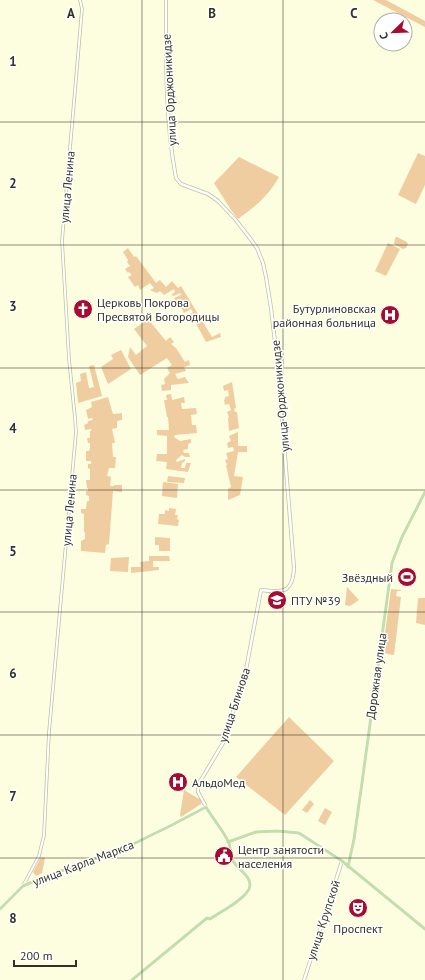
<svg xmlns="http://www.w3.org/2000/svg" width="425" height="980" font-family="'PT Sans',sans-serif">
<rect width="100%" height="100%" fill="#fcfedf"/>
<g fill="#f0cda0">
<path d="M373 0H386L425 21V27Z"/>
<path d="M418 153 425 156V185L416 204 398 195Z"/>
<path d="M239 157 279 177C269 195 255 207 238 219L231 210 214 183Z"/>
<path d="M397 237 407 242 408 244 406 248 403 249 394 244 395 238Z"/>
<path d="M388 243 400 249 386 276 375 271Z"/>
<path d="M128 248 134 257 136 256 156 283 160 280 166 287 172 281 178 288 181 286 212 337 220 333 221 337 206 342 193 318 188 320 187 317 193 312 191 309 184 313 180 305 184 303 181 299 176 301 174 298 181 295 180 293 174 296 171 295 175 292 174 289 164 295 160 291 157 293 150 290 154 288 150 283 140 290 138 285 135 287 128 277 132 275 129 272 128 273 125 269 130 266 127 262 128 260 123 252Z"/>
<path d="M148 319 166 341 170 337 174 342 171 344 176 348 185 362 189 360 190 365 184 367 186 371 175 374 178 379 185 377 189 383 171 385V390L162 391 161 385 165 384 164 379 170 373 167 368 172 365 167 358 140 375 128 357 130 347 136 355 147 346 134 329Z"/>
<path d="M121 350 131 369 108 384 101 367 113 359 111 355Z"/>
<path d="M94 365 102 396 78 403 76 383 81 381 80 374 86 372 89 388 94 387 89 366Z"/>
<path d="M232 382 236 408 234 409 235 412H237L239 428 229 431 228 418 229 417 227 412 231 410 229 404 225 405 224 400 225 399V397L229 396 228 390 224 391 223 386Z"/>
<path d="M171 394 172 400 184 397 185 403H181L182 409 196 408 197 414 191 415 192 425H196L197 433 175 435 174 437 180 441 191 439V443L188 444V449L183 450 184 453H189L190 457H185L182 455 176 460 177 462 185 459V461L182 463 181 468H185L186 463H191L188 472 166 469 167 462 156 461 157 454H167V436L157 435V430H169L168 417H167L164 400H167L166 395Z"/>
<path d="M108 397 113 414 122 413V420L117 421V428L112 429 115 443H112L113 457H116L115 468H109L107 476 111 477 110 486H114V485H122V492L113 491 109 544 106 545 105 553 81 551V541L85 539V532H84V514L81 513V509H86L87 501H89V496L86 495V491H88V488H87L86 480H90V469L88 468V464H91V461H86V451H89L90 448V443H88L87 438H90V431L92 430 91 429 85 430 84 425 88 423V421L93 420 92 418 88 419 86 410 92 407 91 402Z"/>
<path d="M238 432V446H247V452H238L234 476 243 477 240 495 228 500V489L231 487 226 465H227L225 460 228 459 226 453 234 451 233 447 228 448 227 443 231 441 229 436Z"/>
<path d="M168 476 185 478 184 483 167 482Z"/>
<path d="M163 482 178 484 177 498 162 496Z"/>
<path d="M169 508 176 509 175 515H178L177 519 179 520 178 526 158 524 159 514H165V510L169 511Z"/>
<path d="M155 537 170 538V551H159V545H155Z"/>
<path d="M149 556H169L170 561H153V567H159V570L131 573V567H141L140 562 149 561Z"/>
<path d="M129 557 128 572 110 571 111 558Z"/>
<path d="M347 587 359 600 350 606 345 605Z"/>
<path d="M391 589 401 590V591H397L396 596 401 597 394 655 382 653Z"/>
<path d="M418 598H425V625L416 623Z"/>
<path d="M289 717 334 761 285 815 236 777Z"/>
<path d="M184 790 201 800V804L181 817 180 815Z"/>
<path d="M310 800 314 804 307 813 302 810Z"/>
<path d="M325 808 332 812 325 825 318 821Z"/>
<path d="M41 857 45 858 42 873 36 876 33 872Z"/>
</g>
<g fill="none" stroke-linecap="round" stroke-linejoin="round">
<g stroke="#bec0a3" stroke-width="3.5">
<path id="tertiary" d="M23 886 39 856 44 835 49 732 76 432 75 418 69 359 62 241 82 9 80 0"/>
</g>
<g stroke="#bec0a3" stroke-width="4">
<g id="secondary">
<path d="M166 0C166 59 165 120 176 178L181 184 208 194 218 201 235 219 249 237 257 248 263 263 266 277 271 308 277 359 294 567C293 593 283 593 261 590L245 675 223 743 198 785V792L206 807"/>
<path d="M304 980 342 861"/>
</g>
</g>
<g stroke="#fff" stroke-width="4.5">
<g id="primary">
<path d="M228 842 256 832 277 831 299 833 342 861 425 929"/>
<path d="M348 867 354 839 361 790 392 563 402 537 425 492"/>
<path d="M0 909 23 886 44 877 123 849 172 825 206 807C213 819 223 830 229 843 231 849 230 856 233 861 238 870 254 877 249 889 244 900 220 912 210 919L207 918 132 980"/>
</g>
</g>
<use href="#tertiary" stroke="#fff" stroke-width="2"/>
<use href="#secondary" stroke="#fff" stroke-width="2.5"/>
<use href="#primary" stroke="#c4dfa5" stroke-width="3"/>
</g>
<path fill="none" stroke="#313226" stroke-width="1" stroke-opacity="0.55" d="M142 0V980M283 0V980M0 122H425M0 245H425M0 368H425M0 490H425M0 612H425M0 735H425M0 858H425"/>
<defs>
<g id="church-disc" transform="scale(1)"><circle r="9.5" fill="#a60b30" stroke="#fff"/><path d="M-1.2-6h2.4v3.5h3.3v2.4h-3.3V6h-2.4V-.1h-3.3v-2.4h3.3Z" fill="#fff"/></g>
<g id="hospital-disc" transform="scale(1)"><circle r="9.5" fill="#a60b30" stroke="#fff"/><path d="M-5-5h3v3.5h4V-5h3V5h-3V1.5h-4V5h-3Z" fill="#fff"/></g>
<g id="stadium-disc" transform="scale(1)"><circle r="9.5" fill="#a60b30" stroke="#fff"/><path d="M0-5a6.5 5 0 1 0 0 10a6.5 5 0 1 0 0-10ZM-3.5-1.8h7v3.6h-7Z" fill="#fff"/></g>
<g id="university-disc" transform="scale(1)"><circle r="9.5" fill="#a60b30" stroke="#fff"/><path d="M0-5L7-2L0 1L-7-2ZM-4 1L0 2.5L4 1V4Q0 6-4 4Z" fill="#fff"/></g>
<g id="civic-disc" transform="scale(1)"><circle r="9.5" fill="#a60b30" stroke="#fff"/><path d="M-.6-6.5H3V-4.5H.6V-3L4-1V1h2V6H-6V1h2V-1L-.6-3ZM-1.2 2.5V6h2.4V2.5Z" fill="#fff"/></g>
<g id="theatre-disc" transform="scale(1)"><circle r="9.5" fill="#a60b30" stroke="#fff"/><path d="M-5-5.5Q0-4 5-5.5V0Q5 5 0 6Q-5 5-5 0ZM-3.3-2.5H-1v1.5H-3.3ZM1-2.5H3.3v1.5H1ZM-2.8 1Q0 5.5 2.8 1Z" fill="#fff"/></g>
</defs>
<g fill-rule="evenodd">
<use href="#church-disc" x="83" y="309"/>
<use href="#hospital-disc" x="390" y="315"/>
<use href="#stadium-disc" x="407" y="577"/>
<use href="#university-disc" x="277" y="600"/>
<use href="#hospital-disc" x="178" y="782"/>
<use href="#civic-disc" x="224" y="856"/>
<use href="#theatre-disc" x="358" y="908"/>
</g>
<g text-anchor="middle" dominant-baseline="central" stroke-width="3" stroke-linejoin="round" paint-order="stroke">
<g font-size="12" fill="#313226" stroke="#fff">
<text transform="translate(169 90) rotate(-93)">улица Орджоникидзе</text>
<text transform="translate(67 187) rotate(-85)">улица Ленина</text>
<text transform="translate(280 396) rotate(-95)">улица Орджоникидзе</text>
<text transform="translate(69 510) rotate(-85)">улица Ленина</text>
<text transform="translate(376 676) rotate(-82)">Дорожная улица</text>
<text transform="translate(234 705) rotate(-72)">улица Блинова</text>
<text transform="translate(83 863) rotate(-21)">улица Карла Маркса</text>
<text transform="translate(323 920) rotate(-72)">улица Крупской</text>
</g>
<g font-size="12" fill="#313226" stroke="#fff" text-anchor="start">
<text x="97" y="302">Церковь Покрова<tspan x="97" dy="14">Пресвятой Богородицы</tspan></text>
<text x="376" y="308" text-anchor="end">Бутурлиновская<tspan x="376" dy="14">районная больница</tspan></text>
<text x="393" y="577" text-anchor="end">Звёздный</text>
<text x="291" y="600">ПТУ №39</text>
<text x="192" y="782">АльдоМед</text>
<text x="238" y="849">Центр занятости<tspan x="238" dy="14">населения</tspan></text>
<text x="358" y="928" text-anchor="middle">Проспект</text>
</g>
</g>
<g font-size="13" text-anchor="middle" font-weight="bold" fill="#313226" stroke="#fff" stroke-width="3" stroke-linejoin="round" paint-order="stroke">
<text x="71" y="18">A</text>
<text x="212" y="18">B</text>
<text x="354" y="18">C</text>
<text x="13" y="66">1</text>
<text x="13" y="188">2</text>
<text x="13" y="311">3</text>
<text x="13" y="433">4</text>
<text x="13" y="556">5</text>
<text x="13" y="678">6</text>
<text x="13" y="801">7</text>
<text x="13" y="923">8</text>
</g>
<g transform="translate(393 32) rotate(247)"><circle r="19" fill="#ffffff" stroke="#adada8"/>
<path d="M0-3L7 15L0 10L-7 15Z" fill="#a60b30"/>
<text y="-6" font-size="11" font-weight="bold" text-anchor="middle" fill="#313226">С</text>
</g>
<path d="M14 960v6h62v-6" fill="none" stroke="#313226" stroke-width="2"/>
<text x="20" y="960" font-size="12" fill="#313226" stroke="#ffffff" stroke-width="3" paint-order="stroke">200 m</text>
</svg>
